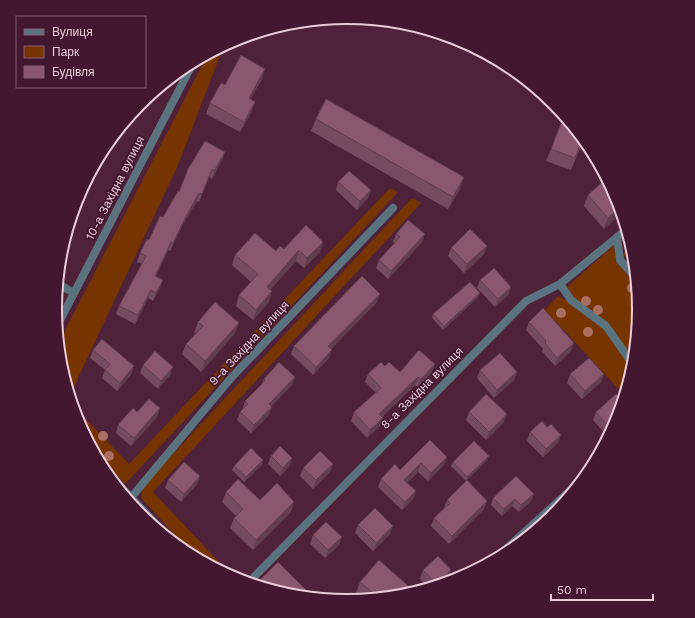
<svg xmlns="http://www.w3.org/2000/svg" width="695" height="618" font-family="'Work Sans',sans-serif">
<rect width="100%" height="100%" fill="#4f2239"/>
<g fill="#763400">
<path d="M221 47 223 48 178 165 70 395 61 366 59 348 66 328 208 54Z"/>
<path d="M390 188 398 192 125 484C101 458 84 442 74 407L129 464Z"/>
<path d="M412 198 421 203 153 492 234 578 195 557 141 498 143 486Z"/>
<path d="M632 244 635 267 623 254Z"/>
<path d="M614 245 616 262 637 284 639 309 634 362 608 323 574 298 567 287Z"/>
<path d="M558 296 567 301 604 329 633 370 625 396 545 310Z"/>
</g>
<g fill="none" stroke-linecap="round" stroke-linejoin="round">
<path stroke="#5b737f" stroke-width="8" d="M58 284 74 293"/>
<g stroke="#5b737f" stroke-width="8">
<path d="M617 237 620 260 636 278"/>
<path d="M560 284 571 300 606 326 634 366"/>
<path d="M57 326 194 61"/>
<path d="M104 469 172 541"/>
<path d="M129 500 231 378 393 208"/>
<path d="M493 561 586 476"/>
<path d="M248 583 526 301 560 284 627 229"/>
</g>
</g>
<g fill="#ab6e61">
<circle cx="632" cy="288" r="5"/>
<circle cx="586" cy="301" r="5"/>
<circle cx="598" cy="310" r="5"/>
<circle cx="561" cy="313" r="5"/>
<circle cx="588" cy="332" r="5"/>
<circle cx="103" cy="436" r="5"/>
<circle cx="109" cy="456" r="5"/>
</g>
<g fill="#774b5f">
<path d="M457 39H459L510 66 512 68 511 69 478 55 480 50 456 40Z"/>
<path d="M262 79 250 99 255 102 251 113 240 132 206 114 210 103 225 85Z"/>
<path d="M316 119 460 189 448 209 311 131Z"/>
<path d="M584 139 571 170 546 161 551 149Z"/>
<path d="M225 152 222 160 212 179 209 177 199 202 197 201 183 224 170 251 168 250 156 276 160 288 153 301 148 298 135 324 116 314 119 306 142 264 137 262 140 253 149 240 179 192Z"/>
<path d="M338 182 371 190 368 198 357 210 336 190Z"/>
<path d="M588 195 617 197 604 229 584 206Z"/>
<path d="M396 234 422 242 388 279 376 268 379 260 395 243 393 242Z"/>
<path d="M451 248 484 254 464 273 448 256Z"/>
<path d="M284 249 320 252 304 268 296 261 270 290 269 302 253 320 236 306 239 295 251 282 232 265 235 255 276 251Z"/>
<path d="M480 280 511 287 508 295 495 307 477 288Z"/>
<path d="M478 297 443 330 432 318 433 314Z"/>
<path d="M377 302 331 349 329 358 313 375 291 354 294 346Z"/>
<path d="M198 322 235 333 201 372 182 354 186 344 195 334 194 333Z"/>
<path d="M529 322 571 351 555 366 542 351 543 349 526 330Z"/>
<path d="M93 350 131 375 117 391 102 378 105 370 90 358Z"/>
<path d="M143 365 170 375 158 389 140 373Z"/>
<path d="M385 366 400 372H432L418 387 415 385 382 417 383 418 380 426 367 438 351 421 354 412 376 393 365 382 368 374Z"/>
<path d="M480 370 517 372 514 380 494 398 477 378Z"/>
<path d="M570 374H604L601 382 582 399 567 383Z"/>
<path d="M295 377 292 385 271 406 269 415 251 433 237 420 240 412 242 410 245 401 261 385 264 379Z"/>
<path d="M623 402 608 437 593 420 596 412Z"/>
<path d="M160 408 157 417 131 446 116 433 118 425 137 412Z"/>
<path d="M469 412 504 422 486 440 466 420Z"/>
<path d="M530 432 558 443 543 457 527 441Z"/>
<path d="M430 440 444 465 428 481 418 472 407 483 416 491 413 499 402 510 378 487 381 479 400 470Z"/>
<path d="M271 456 292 458 289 467 280 476 268 464Z"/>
<path d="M487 460 466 481 451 466 453 462Z"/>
<path d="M262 464 244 482 232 470 234 466Z"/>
<path d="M303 468 330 472 313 489 300 476Z"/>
<path d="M200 476 197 484 181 502 165 488 168 480Z"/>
<path d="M226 492 260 500 291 512 253 550 230 528 234 518 236 516 222 502Z"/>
<path d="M534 494 531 501 519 512 512 506 502 516 491 505 493 498Z"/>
<path d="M447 500 484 509 449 544 431 526 434 518 444 508Z"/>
<path d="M358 525 390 534 373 551 355 533Z"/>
<path d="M313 535 339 545 325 558 310 544Z"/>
<path d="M423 570H451L448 578 442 584 429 588 420 579Z"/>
<path d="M261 579 290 595 258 586Z"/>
<path d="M360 582 404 595 364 599 356 593Z"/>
</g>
<g fill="#613d4e">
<path d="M265 69 262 79 245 109 249 98Z"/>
<path d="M255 102 251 113 240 132 244 122Z"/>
<path d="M225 152 222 160 212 179 214 171Z"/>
<path d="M464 177 460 189 448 209 453 197Z"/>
<path d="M371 190 368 198 357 210 360 201Z"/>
<path d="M199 193 197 201 183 224 170 251 173 243 186 216Z"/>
<path d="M620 207 622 213 604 229 608 218Z"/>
<path d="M425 234 422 242 388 279 391 271Z"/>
<path d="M171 242 168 250 152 284 155 276Z"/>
<path d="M323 242 320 252 304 268 307 258Z"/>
<path d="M487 246 484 254 464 273 467 264Z"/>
<path d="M299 250 296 261 263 297 267 287Z"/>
<path d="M163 280 160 288 153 301 156 293Z"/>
<path d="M511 287 508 295 495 307 498 299Z"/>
<path d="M151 290 148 298 135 324 138 315Z"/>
<path d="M272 291 269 302 253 320 256 310Z"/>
<path d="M480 293 478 297 443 330 444 326Z"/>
<path d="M380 294 377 302 325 355 328 346Z"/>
<path d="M239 323 235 333 201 372 205 361Z"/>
<path d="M574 343 571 351 555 366 557 358Z"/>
<path d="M332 350 329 358 313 375 316 367Z"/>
<path d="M435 364 432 372 418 387 421 379Z"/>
<path d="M134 366 131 375 117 391 120 383Z"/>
<path d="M173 367 170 375 158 389 161 381Z"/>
<path d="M517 372 514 380 494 398 497 390Z"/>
<path d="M604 374 601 382 582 399 585 391Z"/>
<path d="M295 377 292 385 266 412 269 404Z"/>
<path d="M418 377 415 385 376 422 379 414Z"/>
<path d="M272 407 269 415 251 433 254 425Z"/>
<path d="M160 408 157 417 131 446 134 438Z"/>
<path d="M507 414 504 422 486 440 489 432Z"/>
<path d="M383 418 380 426 367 438 370 430Z"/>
<path d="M614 426 608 437 611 429Z"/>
<path d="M561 435 558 443 543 457 546 449Z"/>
<path d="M489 456 487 460 466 481 467 477Z"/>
<path d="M447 457 444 465 428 481 431 473Z"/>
<path d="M292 458 289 467 280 476 283 468Z"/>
<path d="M263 460 262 464 244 482 246 477Z"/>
<path d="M421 463 418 472 401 488 404 480Z"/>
<path d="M333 464 330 472 313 489 316 480Z"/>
<path d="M200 476 197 484 181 502 184 494Z"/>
<path d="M416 491 413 499 402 510 405 502Z"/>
<path d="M534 494 531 501 519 512 521 505Z"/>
<path d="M515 499 512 506 502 516 504 509Z"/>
<path d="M487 501 484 509 449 544 452 536Z"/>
<path d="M294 502 291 512 253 550 256 540Z"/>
<path d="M393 526 390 534 373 551 376 543Z"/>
<path d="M342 537 339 545 325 558 328 550Z"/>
<path d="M451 570 448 578 442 584 435 586 436 584Z"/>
</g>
<g fill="#8a576f" stroke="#613d4e">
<path d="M241 55 265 69 249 98 255 102 244 122 210 103 221 83 225 85Z"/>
<path d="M326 99 464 177 453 197 316 119Z"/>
<path d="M561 123 576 129 583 138 575 158 551 149Z"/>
<path d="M205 141 225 152 214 171 212 169 202 194 199 193 186 216 173 243 171 242 155 276 163 280 156 293 151 290 138 315 119 306 146 256 140 253 147 239 149 240 160 216 163 217 178 191 179 192 188 169Z"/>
<path d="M349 171 371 190 360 201 338 182Z"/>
<path d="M607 178 617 197 620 207 608 218 588 195Z"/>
<path d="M408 220 425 234 391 271 379 260 400 237 396 234Z"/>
<path d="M306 225 323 242 307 258 299 250 267 287 272 291 256 310 239 295 258 274 235 255 255 233 276 251 280 246 284 249Z"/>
<path d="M470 229 487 246 467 264 451 248Z"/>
<path d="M494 268 511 287 498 299 480 280Z"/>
<path d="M362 276 380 294 328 346 332 350 316 367 294 346Z"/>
<path d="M470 282 480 293 444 326 433 314Z"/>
<path d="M58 285 62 287 57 296Z"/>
<path d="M215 302 239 323 205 361 186 344 203 326 198 322Z"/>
<path d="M543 308 574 343 557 358 545 343 546 341 529 322Z"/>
<path d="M102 339 134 366 120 383 105 370 110 364 93 350Z"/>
<path d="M419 350 435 364 421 379 418 377 379 414 383 418 370 430 354 412 381 388 368 374 381 362 385 366 389 362 400 372Z"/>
<path d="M155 351 173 367 161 381 143 365Z"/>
<path d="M500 353 517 372 497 390 480 370Z"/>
<path d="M589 358 604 374 585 391 570 374Z"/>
<path d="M279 362 295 377 269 404 272 407 254 425 240 412 248 404 245 401 265 381 264 379Z"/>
<path d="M486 394 507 414 489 432 469 412Z"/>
<path d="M616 394 623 402V401L617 421 614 426 611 429 596 412Z"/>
<path d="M149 399 160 408 134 438 118 425 133 408 137 412Z"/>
<path d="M542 421 547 427 551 424 561 435 546 449 530 432Z"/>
<path d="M430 440 447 457 431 473 421 463 404 480 416 491 405 502 381 479 395 464 400 470Z"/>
<path d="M474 441 489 456 467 477 453 462Z"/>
<path d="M280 446 292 458 283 468 271 456Z"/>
<path d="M251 448 263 460 246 477 234 466Z"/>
<path d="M320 451 333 464 316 480 303 468Z"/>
<path d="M184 462 200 476 184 494 168 480Z"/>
<path d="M516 476 534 494 521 505 515 499 504 509 493 498Z"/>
<path d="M238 479 260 500 277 483 294 502 256 540 234 518 243 509 226 492Z"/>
<path d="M467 480 487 501 452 536 434 518 450 503 447 500Z"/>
<path d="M375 508 393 526 376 543 358 525Z"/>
<path d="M326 522 342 537 328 550 313 535Z"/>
<path d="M438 556 451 570 436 584 423 570Z"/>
<path d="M379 560 415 592 404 595 379 598 360 582Z"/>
<path d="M278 562 314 598 290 595 273 590 261 579Z"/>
</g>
<g text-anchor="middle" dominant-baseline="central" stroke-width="3.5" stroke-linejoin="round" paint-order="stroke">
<g font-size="12" fill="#eaccd9" stroke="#43172f">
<text transform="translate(115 188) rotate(-63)">10-а Західна вулиця</text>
<text transform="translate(249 343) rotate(-47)">9-а Західна вулиця</text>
<text transform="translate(422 388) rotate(-45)">8-а Західна вулиця</text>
</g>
</g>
<path d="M0 0H695V618H0ZM62 309a285 285 0 1 1 570 0a285 285 0 1 1-570 0Z" fill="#43172f" fill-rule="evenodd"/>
<path fill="none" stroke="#eaccd9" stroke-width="2" d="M62 309a285 285 0 1 1 570 0a285 285 0 1 1-570 0Z"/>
<rect x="16" y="16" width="130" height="72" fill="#43172f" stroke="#865f73"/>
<rect x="24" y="29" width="20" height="6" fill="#5b737f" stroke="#865f73"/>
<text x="52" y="36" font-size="12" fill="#eaccd9">Вулиця</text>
<rect x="24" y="46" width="20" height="12" fill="#763400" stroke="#865f73"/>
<text x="52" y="56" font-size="12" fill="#eaccd9">Парк</text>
<rect x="24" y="66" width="20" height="12" fill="#8a576f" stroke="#865f73"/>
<text x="52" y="76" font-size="12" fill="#eaccd9">Будівля</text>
<path d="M551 594v6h102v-6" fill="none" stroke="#eaccd9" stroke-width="2"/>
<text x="557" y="594" font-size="12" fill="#eaccd9" stroke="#43172f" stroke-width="3" paint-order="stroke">50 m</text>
</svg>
